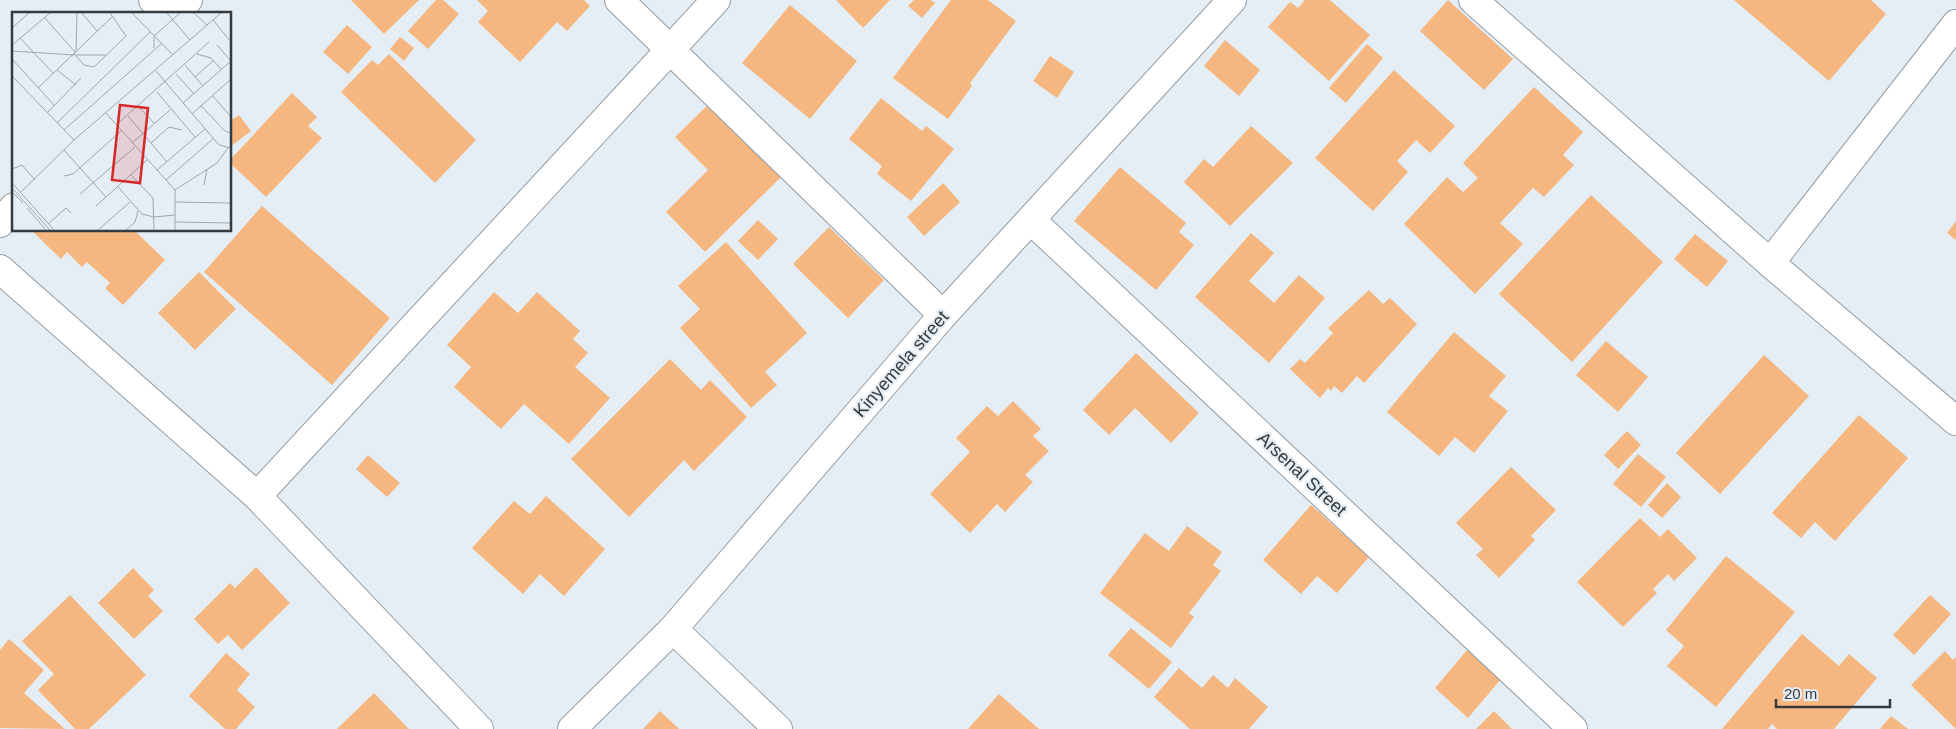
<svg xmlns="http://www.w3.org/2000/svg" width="1956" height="729" font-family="Helvetica,sans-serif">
<rect width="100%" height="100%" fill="#e5eef5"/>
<g fill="#f5b77f">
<path d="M351 0H419L384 34Z"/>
<path d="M436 0H443L459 14 428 49 408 31Z"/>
<path d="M477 0H584L590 6 567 31 557 22 520 62 478 22 488 11Z"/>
<path d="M836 0H890L863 28Z"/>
<path d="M914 0H931L935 3 922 18 908 6Z"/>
<path d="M951 0H988L1016 21 970 83 972 86 948 119 893 78Z"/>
<path d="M1305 0H1330L1370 35 1329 81 1268 27 1290 2 1298 8Z"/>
<path d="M1448 0 1513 59 1484 90 1420 31Z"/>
<path d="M1734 0H1871L1886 14 1829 81Z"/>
<path d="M790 5 857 61 810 119 742 63Z"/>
<path d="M347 25 372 47 348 74 323 52Z"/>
<path d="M400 37 414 48 404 61 390 49Z"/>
<path d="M1225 40 1260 70 1239 96 1204 66Z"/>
<path d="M1367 44 1383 58 1346 103 1329 88Z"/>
<path d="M389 54 476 140 435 183 341 92 372 60 378 65Z"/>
<path d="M1050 56 1074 72 1057 98 1033 81Z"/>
<path d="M1394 70 1455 126 1430 153 1416 140 1397 161 1408 172 1373 211 1315 158Z"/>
<path d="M1534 87 1583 132 1563 155 1574 165 1544 197 1533 188 1500 223 1523 244 1475 294 1404 224 1447 177 1463 192 1478 178 1463 163Z"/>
<path d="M292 93 317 117 308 126 322 138 266 197 230 163V160Z"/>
<path d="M881 98 922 131 926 126 954 149 911 201 877 174 882 166 849 139Z"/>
<path d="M713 100 785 173 705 252 666 212 708 170 675 137Z"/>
<path d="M239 115 251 131 230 147V121Z"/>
<path d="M1251 126 1293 163 1230 226 1184 182 1204 159 1213 167Z"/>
<path d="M1120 167 1186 223 1179 232 1194 245 1156 290 1074 221Z"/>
<path d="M943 183 960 202 924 236 907 217Z"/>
<path d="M1591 195 1663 262 1572 362 1499 294Z"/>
<path d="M262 206 390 318 332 385 204 272Z"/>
<path d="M758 220 778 239 758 260 738 241Z"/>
<path d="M1956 221V240L1947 233Z"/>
<path d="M829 227 884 280 848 318 793 264Z"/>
<path d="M31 230H134L165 260 123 305 105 288 110 283 87 262 82 267 67 252 61 259Z"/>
<path d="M1251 233 1274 253 1249 281 1274 303 1299 275 1325 298 1269 363 1195 297Z"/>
<path d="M1695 234 1728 261 1707 287 1674 259Z"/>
<path d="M726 242 807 333 765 372 777 385 751 408 680 328 700 309 678 286Z"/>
<path d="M199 272 236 309 195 350 158 313Z"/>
<path d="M1369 290 1383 304 1390 298 1417 324 1364 383 1357 376 1342 393 1334 386 1331 391 1328 388 1320 398 1290 369 1300 359 1305 363 1333 333 1328 328Z"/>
<path d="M494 292 518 313 537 292 580 331 573 339 588 353 575 367 610 398 569 444 524 404 501 429 454 387 471 367 447 345Z"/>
<path d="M1454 332 1506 376 1489 396 1508 411 1474 453 1455 437 1439 456 1387 412Z"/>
<path d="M1606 341 1648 377 1618 412 1576 375Z"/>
<path d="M1136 353 1199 413 1171 443 1135 408 1109 435 1083 410Z"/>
<path d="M1764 355 1809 396 1720 494 1676 453Z"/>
<path d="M670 359 701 390 710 380 747 417 694 471 684 460 629 517 571 459Z"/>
<path d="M1013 401 1041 429 1033 436 1049 451 1025 475 1033 482 1005 512 997 504 970 533 930 494 970 452 956 438 987 406 998 416Z"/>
<path d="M1859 415 1908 458 1835 541 1815 522 1801 538 1772 513Z"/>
<path d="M1627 431 1641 445 1618 469 1604 455Z"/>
<path d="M1638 454 1666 477 1641 507 1613 484Z"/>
<path d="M368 455 400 483 387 497 356 469Z"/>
<path d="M1511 467 1556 510 1531 536 1535 540 1499 578 1476 555 1483 549 1456 523Z"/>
<path d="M1667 483 1681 497 1662 518 1648 505Z"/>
<path d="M546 496 605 549 564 596 540 574 523 594 472 548 514 501 530 514Z"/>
<path d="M1311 505 1369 557 1337 593 1317 576 1301 594 1263 560Z"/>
<path d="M1640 518 1660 537 1668 529 1697 558 1674 581 1668 574 1653 589 1657 593 1623 627 1577 582Z"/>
<path d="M1187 526 1222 552 1213 565 1221 571 1189 613 1194 617 1171 648 1100 593 1145 533 1169 551Z"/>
<path d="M1726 556 1795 612 1716 707 1667 666 1684 646 1666 630Z"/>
<path d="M256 567 290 603 242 650 228 635 218 644 194 619 230 583 235 588Z"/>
<path d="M133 568 154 590 148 596 163 611 134 639 98 603Z"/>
<path d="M70 595 146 675 89 729H75L38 690 54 674 22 641Z"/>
<path d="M1930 595 1951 614 1914 655 1893 635Z"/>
<path d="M1131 628 1172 662 1149 689 1108 655Z"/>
<path d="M1802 634 1839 666 1849 654 1877 678 1834 729H1777L1772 724 1768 729H1722Z"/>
<path d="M9 639 44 670 24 693 65 729 0 728V650Z"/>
<path d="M1467 650 1501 679 1468 718 1435 688Z"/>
<path d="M1945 651 1953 660 1956 657V729L1911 685Z"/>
<path d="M226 653 250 674 237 690 255 707 236 729H225L189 696Z"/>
<path d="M1179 668 1202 688 1213 675 1228 688 1235 678 1268 707 1249 729H1190L1154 697Z"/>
<path d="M374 693 409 729H337Z"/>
<path d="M999 694 1039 729H968Z"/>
<path d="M660 711 679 729H643Z"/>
<path d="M1494 711 1512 729H1476Z"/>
<path d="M1891 716 1908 729H1880Z"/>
</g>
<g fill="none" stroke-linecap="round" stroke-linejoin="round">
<g stroke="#949da3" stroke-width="30">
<g id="street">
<path d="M153 0 168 14"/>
<path d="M619 0 943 315"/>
<path d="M1473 0 1770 263 1956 421"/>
<path d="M175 14 188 0"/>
<path d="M1031 220 1573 729"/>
<path d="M0 223 14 207"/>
<path d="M1770 263 1956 24"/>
<path d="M0 269 257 496 479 729"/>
<path d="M257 496 716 0"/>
<path d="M673 629 778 729"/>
<path d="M572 729 673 629 943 315 1232 0"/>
</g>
</g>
<use href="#street" stroke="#fff" stroke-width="28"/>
</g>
<g text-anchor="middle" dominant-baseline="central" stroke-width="4.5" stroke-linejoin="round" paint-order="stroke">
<g font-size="18" fill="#363a3c" stroke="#e5eef5">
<text transform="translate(901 364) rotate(-49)">Kinyemela street</text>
<text transform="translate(1302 474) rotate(43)">Arsenal Street</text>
</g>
</g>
<g transform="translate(12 12)">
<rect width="219" height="219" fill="#e5eef5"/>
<path fill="none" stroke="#9fa6ab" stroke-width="1" d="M70 1 85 19M120 1 161 43M155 1 178 28M182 1 195 13M32 5 64 41M201 8 219 30M0 16 17 1M8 26 41 61M0 33 38 1M142 36V24L168 1M0 39 62 43M64 39 65 1M62 42 72 53 82 55 114 24 98 1M185 42 199 46 209 57M64 43H94M0 47 42 93M173 53 191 74M45 58 64 73M144 59 207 133 219 136M164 62 182 82M0 64 62 128M183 65 202 48M26 76 101 4M145 80 183 125M201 84 219 105M171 91 219 49 205 33M126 94 143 112M189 94 213 119 219 121M35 101 69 66M94 101 163 178V218M180 102 219 67M116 104 155 150M45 111 138 20M104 113 197 30M52 118 149 32M120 131 158 98M139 131 157 115 170 118M52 138 94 185M0 157 10 153 23 168M145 158 193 117M119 163 141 186 142 218M52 164 61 162 109 119M154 168 202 126M0 171 42 218M192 173 195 157M106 175 130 202 142 205 163 203M0 176 38 218M163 178 205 151 216 136M0 180 11 191M9 180 62 128 209 1M68 182 123 135M163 190 219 191M84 194 135 148M15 196 34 218M163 210 219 211M36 212 54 196 59 201M86 218 118 190M114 218 123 210 126 199"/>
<path fill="#d62828" fill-opacity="0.15" stroke="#d62828" stroke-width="2.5" d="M108 93 136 96 128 171 100 168Z"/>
<rect width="219" height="219" fill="none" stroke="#363a3c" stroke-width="2.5"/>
</g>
<path d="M1776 699v8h114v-8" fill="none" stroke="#363a3c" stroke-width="2.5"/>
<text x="1784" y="699" font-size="15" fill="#363a3c" stroke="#e5eef5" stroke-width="4" paint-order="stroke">20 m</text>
</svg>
